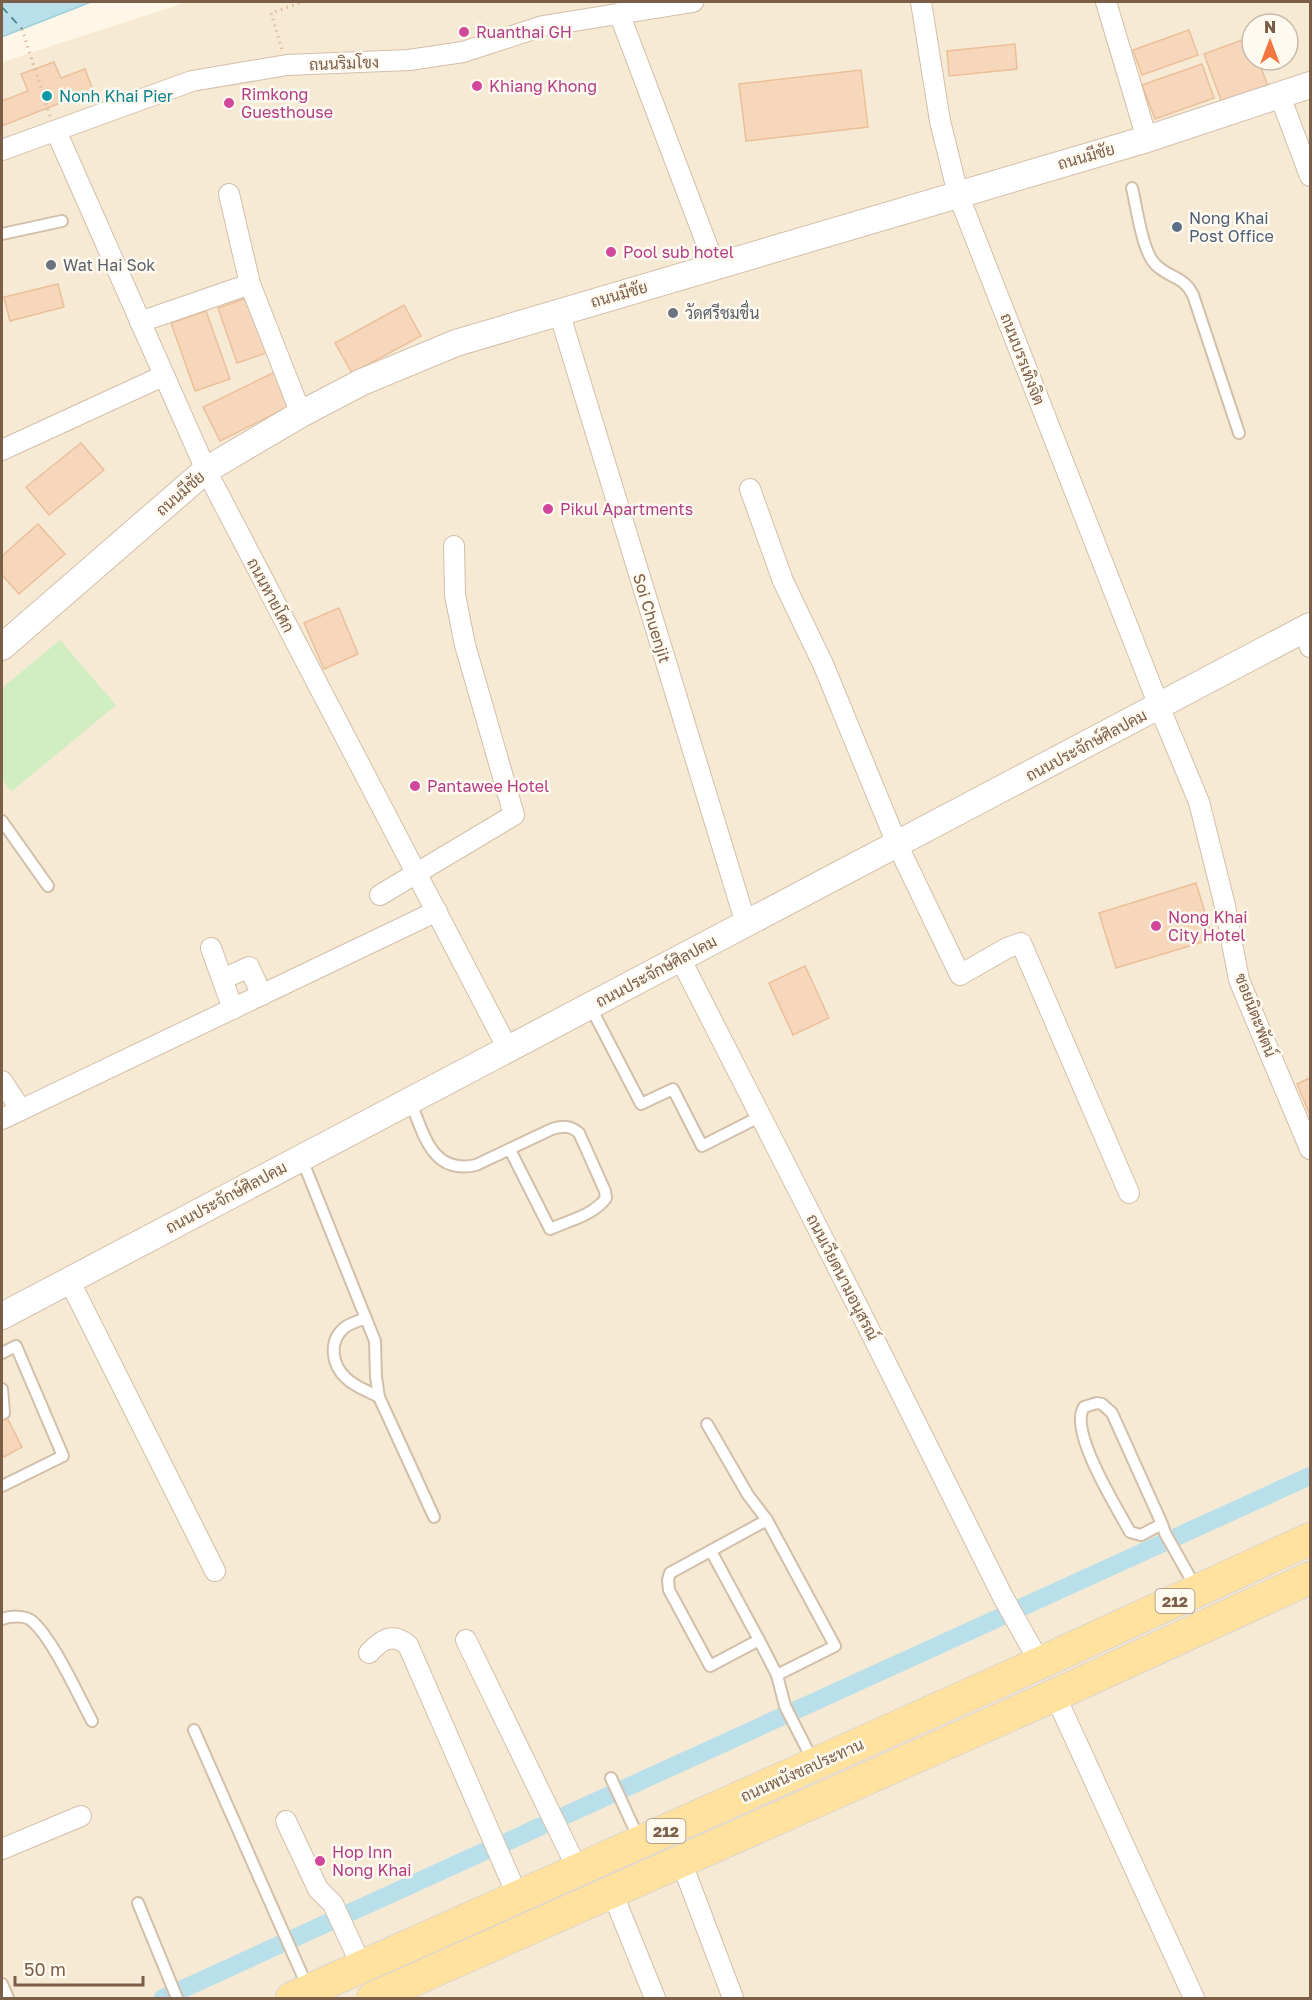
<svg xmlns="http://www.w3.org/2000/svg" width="1312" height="2000" font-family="'Golos Text',Sarabun,sans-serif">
<rect width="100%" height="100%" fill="#fef7e7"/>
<path fill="#f7ead4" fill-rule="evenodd" d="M187 2H1310V1998H2V62ZM1252 24H1288V60H1252Z"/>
<path fill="#d1eec3" d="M60 640 116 705 11 792 2 780V688Z"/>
<path fill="#b8dfea" stroke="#9dcfdd" stroke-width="1.5" d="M2 2H91L2 37Z"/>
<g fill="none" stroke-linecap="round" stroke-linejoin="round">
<g stroke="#b8dfea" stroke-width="18">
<path d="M566 1815 1310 1476"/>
<path d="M509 1841 541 1826"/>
<path d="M163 1998 483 1852"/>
</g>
<path stroke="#3c7789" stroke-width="1.5" stroke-dasharray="8 6" stroke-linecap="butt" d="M2 7 22 29"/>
</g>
<g fill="#f7d7bb" stroke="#ebbf9a" stroke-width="1.5">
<path d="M1189 30 1198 55 1142 75 1133 50Z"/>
<path d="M1250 37 1252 60H1258L1268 86 1222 103 1204 54Z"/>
<path d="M1015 44 1017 69 949 76 947 51Z"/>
<path d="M54 62 61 78 85 69 93 90 2 126V101L28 91 21 74Z"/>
<path d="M1202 64 1214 98 1155 119 1142 85Z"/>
<path d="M861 70 868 127 746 141 739 84Z"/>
<path d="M58 284 64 307 10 321 4 297Z"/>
<path d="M252 296 272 351 237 363 218 308Z"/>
<path d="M404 305 421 336 352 373 335 343Z"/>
<path d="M206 311 230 379 195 391 171 323Z"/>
<path d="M277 371 294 404 220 441 203 407Z"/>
<path d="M81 443 104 470 49 515 26 487Z"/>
<path d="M38 524 65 554 19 594 2 575V556Z"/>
<path d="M339 608 358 654 324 669 304 623Z"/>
<path d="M1196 883 1213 939 1116 968 1099 913Z"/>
<path d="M805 966 829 1018 793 1035 769 983Z"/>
<path d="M1310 1078V1115L1297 1084Z"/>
<path d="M2 1408 22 1447 4 1457 2 1453Z"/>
</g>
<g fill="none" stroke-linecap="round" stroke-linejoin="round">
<g stroke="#d2bfaa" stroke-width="14">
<g id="service">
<path d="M1132 188C1137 208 1142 252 1156 265 1169 278 1184 276 1193 295L1239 433"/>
<path d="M2 234 62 221"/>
<path d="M2 821 48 886"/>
<path d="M590 1006 641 1104 673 1089 702 1146 761 1116"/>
<path d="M410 1101C424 1133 431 1175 476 1165L552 1129C563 1126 570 1125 579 1133L605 1191 606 1198C594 1215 568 1221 550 1229L510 1150"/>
<path d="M301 1157 375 1341 376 1377 379 1397 434 1517"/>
<path d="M366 1318C359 1321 350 1323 344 1328 328 1342 332 1365 346 1378 355 1387 368 1391 379 1397"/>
<path d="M2 1353 16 1346 63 1456 2 1486"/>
<path d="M2 1389 4 1413 2 1414"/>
<path d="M707 1424 748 1495 767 1520 835 1646 777 1675 785 1706 813 1761"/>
<path d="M767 1520 670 1573 668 1580 669 1590 710 1666 759 1640 777 1675"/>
<path d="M1162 1524 1141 1535 1130 1532C1117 1508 1068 1430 1084 1407L1097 1403 1102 1404 1112 1413 1162 1524 1165 1533 1196 1588"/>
<path d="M711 1551 759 1640"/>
<path d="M2 1619C10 1616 25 1615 32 1621 53 1639 78 1695 92 1721"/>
<path d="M194 1730 308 1988"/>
<path d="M611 1778 639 1839"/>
<path d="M138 1903 177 1998"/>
<path d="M2 1984 8 1998"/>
</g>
</g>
<g stroke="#d2bfaa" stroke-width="22">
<g id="minor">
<path d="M921 2 940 121 958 194 1159 706 1199 802 1225 906 1239 980 1310 1149"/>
<path d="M1106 2 1147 139"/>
<path d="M619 13 715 266"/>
<path d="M1280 96 1310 176"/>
<path d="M56 131 206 470 508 1049"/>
<path d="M2 150 192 81 287 65 409 60 463 52 543 26 693 2"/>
<path d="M229 194 250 284"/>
<path d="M559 312 746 924"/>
<path d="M140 322 250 284 301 414"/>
<path d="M2 450 163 376"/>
<path d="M750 489 783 581 823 664 897 844 960 975 1007 948 1021 943 1129 1193"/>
<path d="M1304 630 1310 647"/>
<path d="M380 895 514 815 465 645 455 595 454 546"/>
<path d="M211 948 233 1009"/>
<path d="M680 958 863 1317 1003 1597 1040 1663"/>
<path d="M223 979 249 967 262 995"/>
<path d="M2 1081 21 1110"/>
<path d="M2 1119 437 911"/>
<path d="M69 1280 215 1571"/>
<path d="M466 1640 578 1870"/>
<path d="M369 1653C381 1640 392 1632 408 1645L518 1897"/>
<path d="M1055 1695 1194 1998"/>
<path d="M286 1821 318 1889 333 1904 362 1967"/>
<path d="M2 1849 81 1816"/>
<path d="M681 1861 733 1998"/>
<path d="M612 1892 655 1998"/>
</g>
</g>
<g stroke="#d2bfaa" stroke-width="28">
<g id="tertiary">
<path d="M2 647 206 470 301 414 362 382 456 343 1147 139 1310 85"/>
<path d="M2 1316 1310 626"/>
</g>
</g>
<g stroke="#ddd5cf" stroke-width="34">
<g id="primary">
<path d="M292 1998 1040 1663 1310 1539"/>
<path d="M373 1998 1055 1695 1310 1578"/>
</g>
</g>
<g stroke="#dcbb9e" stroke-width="3" stroke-dasharray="1.5 4.5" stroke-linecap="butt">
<path d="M22 29 50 116"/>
<path d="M282 49 271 13 302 2"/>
</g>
<use href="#service" stroke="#fff" stroke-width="10"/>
<use href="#minor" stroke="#fff" stroke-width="20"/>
<use href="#tertiary" stroke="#fff" stroke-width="26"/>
<use href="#primary" stroke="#ffe29d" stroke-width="32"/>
</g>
<g fill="#d1479c" stroke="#fffaef" stroke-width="2">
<circle cx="464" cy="32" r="6"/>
<circle cx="477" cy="86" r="6"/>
<circle cx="229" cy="103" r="6"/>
<circle cx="611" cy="252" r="6"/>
<circle cx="548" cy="509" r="6"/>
<circle cx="415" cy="786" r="6"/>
<circle cx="1156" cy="926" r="6"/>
<circle cx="320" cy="1861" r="6"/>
</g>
<circle fill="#0f9aa8" stroke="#fffaef" stroke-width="2" cx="47" cy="96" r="6"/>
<circle fill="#5c6f8a" stroke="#fffaef" stroke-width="2" cx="1177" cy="227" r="6"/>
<g fill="#6b7280" stroke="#fffaef" stroke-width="2">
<circle cx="51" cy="265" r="6"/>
<circle cx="673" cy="313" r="6"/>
</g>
<g text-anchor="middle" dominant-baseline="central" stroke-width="5" stroke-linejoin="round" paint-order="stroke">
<g fill="#fffaef" stroke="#a38d7a" stroke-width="1.5">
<rect x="1155.5" y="1589" width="39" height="24" rx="4.5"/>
<rect x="646.5" y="1819" width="39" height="24" rx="4.5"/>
</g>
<g font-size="15" font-weight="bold" fill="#7b5e48">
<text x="1175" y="1601">212</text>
<text x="666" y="1831">212</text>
</g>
<g font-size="16" fill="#b23c85" stroke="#fffaef" text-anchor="start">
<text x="476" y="32">Ruanthai GH</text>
<text x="489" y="86">Khiang Khong</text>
<text x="241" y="94">Rimkong<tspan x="241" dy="18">Guesthouse</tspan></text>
<text x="623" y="252">Pool sub hotel</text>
<text x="560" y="509">Pikul Apartments</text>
<text x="427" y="786">Pantawee Hotel</text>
<text x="1168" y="917">Nong Khai<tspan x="1168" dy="18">City Hotel</tspan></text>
<text x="332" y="1852">Hop Inn<tspan x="332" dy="18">Nong Khai</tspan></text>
</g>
<g font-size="16" fill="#7b5e48" stroke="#fffaef">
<text transform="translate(344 63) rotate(-2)">ถนนริมโขง</text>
<text transform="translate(1086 156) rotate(-16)">ถนนมีชัย</text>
<text transform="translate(619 294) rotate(-16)">ถนนมีชัย</text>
<text transform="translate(1023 359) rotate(69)">ถนนบรรเทิงจิต</text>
<text transform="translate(180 493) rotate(-41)">ถนนมีชัย</text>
<text transform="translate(271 595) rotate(62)">ถนนหายโศก</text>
<text transform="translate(652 618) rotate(73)">Soi Chuenjit</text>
<text transform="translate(1086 745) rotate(-28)">ถนนประจักษ์ศิลปคม</text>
<text transform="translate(656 971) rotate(-28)">ถนนประจักษ์ศิลปคม</text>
<text transform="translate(1256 1015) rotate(69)">ซอยนิตะพัตน์</text>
<text transform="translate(226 1197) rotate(-28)">ถนนประจักษ์ศิลปคม</text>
<text transform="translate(843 1277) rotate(63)">ถนนเวียดนามอนุสรณ์</text>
<text transform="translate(802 1770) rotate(-24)">ถนนพนังชลประทาน</text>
</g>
<g font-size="16" fill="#0d838f" stroke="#fffaef" text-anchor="start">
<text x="59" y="96">Nonh Khai Pier</text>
</g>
<g font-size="16" fill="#4e5e75" stroke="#fffaef" text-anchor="start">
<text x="1189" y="218">Nong Khai<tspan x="1189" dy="18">Post Office</tspan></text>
</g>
<g font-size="16" fill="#5b616d" stroke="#fffaef" text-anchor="start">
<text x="63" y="265">Wat Hai Sok</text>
<text x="685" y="313">วัดศรีชมชื่น</text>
</g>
</g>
<rect width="1312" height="2000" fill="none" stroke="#7b5e48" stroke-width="6"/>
<g transform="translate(1270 42)"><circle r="28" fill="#fffaef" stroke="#cabcac" stroke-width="1.5"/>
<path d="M0-4.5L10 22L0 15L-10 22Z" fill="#f37641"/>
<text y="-9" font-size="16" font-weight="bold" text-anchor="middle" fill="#7b5e48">N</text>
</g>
<path d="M15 1976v9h128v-9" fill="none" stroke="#7b5e48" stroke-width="3"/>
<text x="24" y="1976" font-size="18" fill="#7b5e48" stroke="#fffaef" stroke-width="4.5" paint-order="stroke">50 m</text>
</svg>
